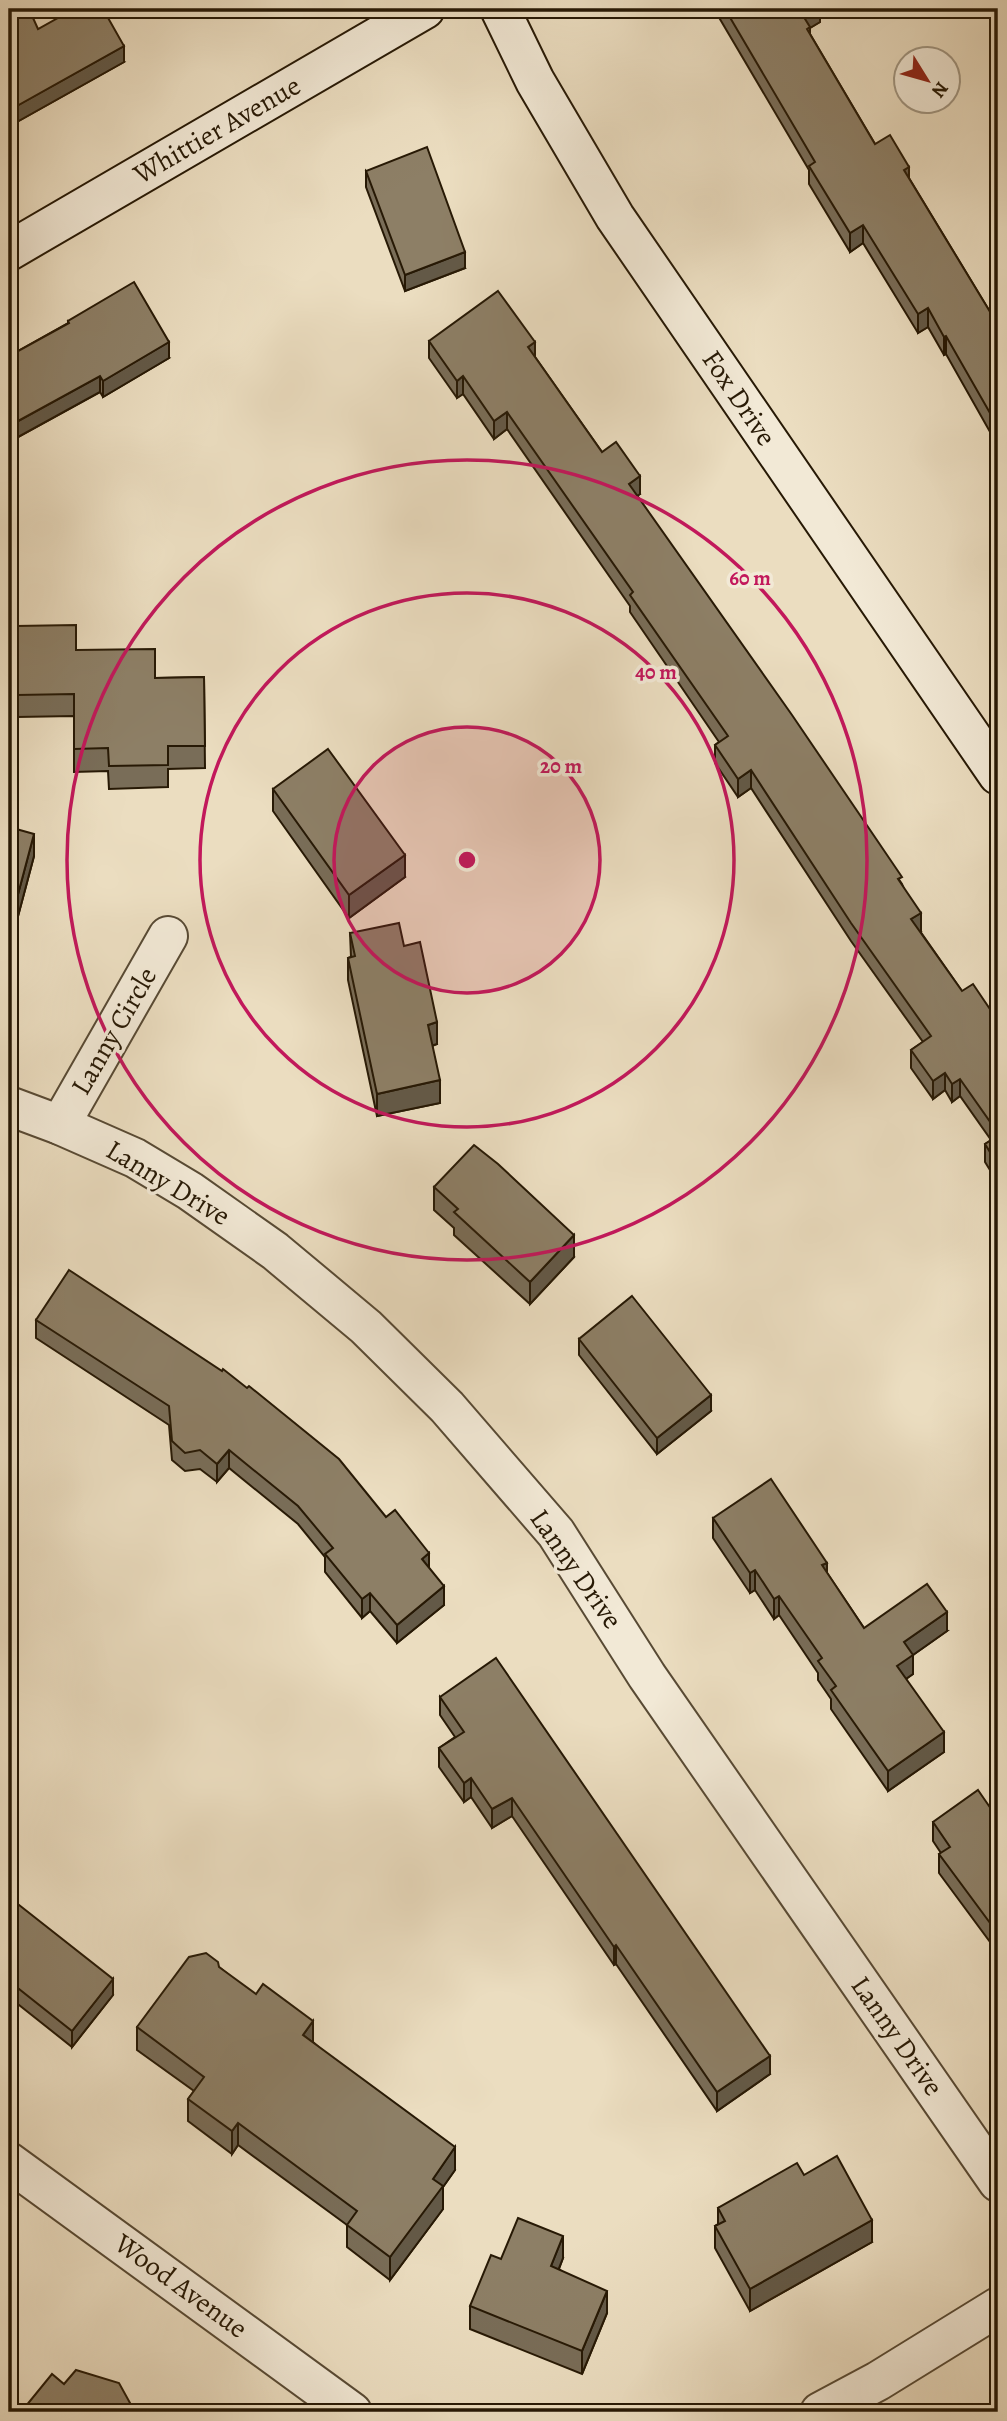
<svg xmlns="http://www.w3.org/2000/svg" width="1007" height="2421" font-family="Alegreya,serif">
<rect width="100%" height="100%" fill="#ebddc0"/>
<filter id="stains"><feTurbulence type="fractalNoise" baseFrequency=".00286" numOctaves="4"/><feColorMatrix values="0 0 0 0 .2 0 0 0 0 .09 0 0 0 0 .02 0 0 0 .5 -.17"/></filter>
<radialGradient id="worn" r=".72"><stop offset=".6" stop-color="#630" stop-opacity="0"/><stop offset="1" stop-color="#630" stop-opacity=".3"/></radialGradient>
<g fill="none" stroke-linecap="round" stroke-linejoin="round">
<g stroke="#584a34" stroke-width="42">
<g id="street">
<path d="M9 1106 60 1125 135 1158 190 1191 275 1251 366 1327 447 1407 556 1533 647 1676 998 2182"/>
<path d="M60 1125 168 936"/>
<path d="M9 2162 352 2412"/>
<path d="M820 2412 878 2381 998 2307"/>
</g>
</g>
<g stroke="#271905" stroke-width="42">
<g id="secondary">
<path d="M500 9 535 81 615 217 998 775"/>
<path d="M9 251 425 9"/>
</g>
</g>
<use href="#street" stroke="#f2e9d6" stroke-width="38"/>
<use href="#secondary" stroke="#f2e9d6" stroke-width="38"/>
</g>
<g fill="#796d58" stroke="#271905" stroke-width="2">
<path d="M9 9 38 29 124 62 15 123 9 112Z"/>
<path d="M714 9H820V22L810 28V34L875 144 909 178 998 325V446L946 354 944 355 928 327 918 333 863 243 850 252 809 184V170Z"/>
<path d="M366 171 465 268 405 291 366 187Z"/>
<path d="M68 321 169 358 103 397 100 392 9 442V356L68 323Z"/>
<path d="M429 341 535 357 602 452 640 494 637 496 902 884 921 931H920L962 991 998 1021V1183L985 1162V1144L991 1140 960 1096 952 1102 945 1090 933 1099 911 1068V1050L923 1042 851 941 751 788 738 797 715 763V745L719 742 630 612V606L507 429 494 439 463 394 457 398 429 358Z"/>
<path d="M16 626 76 650 155 678 204 677 205 768 168 769V787L109 789 108 771 74 772V716L17 717Z"/>
<path d="M273 789 405 877 349 918 273 811Z"/>
<path d="M9 827 34 856 17 920 9 918Z"/>
<path d="M350 933 404 946 437 1044 432 1046 440 1103 377 1116 348 980V958L351 957Z"/>
<path d="M434 1187 574 1257 530 1304 454 1235V1228L434 1210Z"/>
<path d="M36 1320 386 1517 429 1568 444 1605 397 1643 370 1611 362 1618 325 1572V1557L298 1524 229 1468 217 1482 200 1469 185 1471 172 1460 169 1425 36 1338Z"/>
<path d="M579 1339 711 1411 657 1454 579 1355Z"/>
<path d="M713 1518 827 1573 864 1628 947 1631 913 1655V1674L906 1679 944 1752 888 1791 831 1709V1699L818 1680V1673L779 1615 774 1619 755 1590 750 1593 713 1538Z"/>
<path d="M440 1697 770 2074 717 2111 616 1964 614 1965 512 1816 492 1828 471 1797 464 1802 439 1767V1748L455 1737 440 1715Z"/>
<path d="M998 1819 996 1950 939 1873V1854L941 1853 933 1841V1822Z"/>
<path d="M9 1908 113 1995 72 2047 9 1997Z"/>
<path d="M219 1967 313 2042 455 2170 443 2187V2209L390 2280 347 2247V2225L238 2145 232 2154 188 2121V2099L194 2091 137 2050V2027Z"/>
<path d="M804 2175 872 2242 750 2311 715 2248V2226L718 2224V2208Z"/>
<path d="M563 2258 559 2269 607 2313 582 2374 470 2329V2306L501 2259Z"/>
</g>
<g fill="#635947" stroke="#271905" stroke-width="2">
<path d="M811 9H820V22L810 28V46L802 14Z"/>
<path d="M124 46V62L15 123V107Z"/>
<path d="M909 167V185L904 170Z"/>
<path d="M863 225V243L850 252V233Z"/>
<path d="M465 252V268L405 291V275Z"/>
<path d="M928 308V327L918 333V314Z"/>
<path d="M946 336V354L944 355V337Z"/>
<path d="M169 342V358L103 397V381Z"/>
<path d="M535 342V360L528 347Z"/>
<path d="M100 376V392L9 442V426Z"/>
<path d="M463 376V394L457 398V381Z"/>
<path d="M507 412V429L494 439V421Z"/>
<path d="M640 476V494L629 501V484Z"/>
<path d="M751 770V788L738 797V779Z"/>
<path d="M34 834V856L17 920V898Z"/>
<path d="M405 855V877L349 918V895Z"/>
<path d="M921 913V931L911 937V919Z"/>
<path d="M437 1022V1044L428 1047V1025Z"/>
<path d="M945 1073V1090L933 1099V1081Z"/>
<path d="M960 1079V1096L952 1102V1084Z"/>
<path d="M440 1080V1103L377 1116V1094Z"/>
<path d="M574 1235V1257L530 1304V1282Z"/>
<path d="M711 1395V1411L657 1454V1438Z"/>
<path d="M229 1450V1468L217 1482V1464Z"/>
<path d="M429 1553V1571L422 1559Z"/>
<path d="M827 1563V1582L822 1565Z"/>
<path d="M755 1570V1590L750 1593V1573Z"/>
<path d="M444 1586V1605L397 1643V1625Z"/>
<path d="M370 1593V1611L362 1618V1599Z"/>
<path d="M779 1596V1615L774 1619V1599Z"/>
<path d="M947 1612V1631L913 1655V1674L897 1685V1666L904 1642Z"/>
<path d="M944 1732V1752L888 1791V1771Z"/>
<path d="M471 1778V1797L464 1802V1783Z"/>
<path d="M512 1798V1816L492 1828V1809Z"/>
<path d="M998 1929V1949L996 1950V1931Z"/>
<path d="M616 1945V1964L614 1965V1947Z"/>
<path d="M113 1979V1995L72 2047V2031Z"/>
<path d="M313 2021V2043L303 2035Z"/>
<path d="M770 2056V2074L717 2111V2092Z"/>
<path d="M238 2123V2145L232 2154V2131Z"/>
<path d="M455 2147V2170L443 2187V2209L390 2280V2257L433 2179Z"/>
<path d="M872 2220V2242L750 2311V2289Z"/>
<path d="M563 2236V2258L551 2288V2266Z"/>
<path d="M607 2291V2313L582 2374V2351Z"/>
</g>
<g fill="#8d7f66" stroke="#271905" stroke-width="2">
<path d="M9 9H29L38 29 74 9H103L124 46 15 107 9 96Z"/>
<path d="M725 9H811L802 14 810 27 807 29 875 144 890 135 909 167 904 170 998 325V427L946 336 944 337 928 308 918 314 863 225 850 233 809 166 815 162Z"/>
<path d="M427 147 465 252 405 275 366 171Z"/>
<path d="M134 282 169 342 103 381 100 376 9 426V356L69 323 68 321Z"/>
<path d="M498 291 535 342 528 347 602 452 616 442 640 476 629 484 792 715 902 877 898 879 921 913 911 919 962 991 973 984 998 1021V1133L960 1079 952 1084 945 1073 933 1081 911 1050 931 1036 851 923 751 770 738 779 715 745 728 736 630 595 633 592 507 412 494 421 463 376 457 381 429 341Z"/>
<path d="M76 625V650L155 649V678L204 677 205 746H168V765L109 766 108 748 74 749V694L17 695 16 626Z"/>
<path d="M328 749 405 855 349 895 273 789Z"/>
<path d="M9 827 34 834 17 898 9 896Z"/>
<path d="M399 923 404 946 420 942 437 1022 428 1025 440 1080 377 1094 348 958 355 956 350 933Z"/>
<path d="M998 1136V1165L985 1144Z"/>
<path d="M474 1145 498 1164 574 1235 530 1282 454 1212 458 1209 434 1187Z"/>
<path d="M69 1270 222 1371 223 1369 247 1388 249 1386 339 1459 386 1517 395 1510 429 1553 422 1559 444 1586 397 1625 370 1593 362 1599 325 1554 333 1548 298 1506 229 1450 217 1464 200 1450 185 1453 172 1441 169 1406 36 1320Z"/>
<path d="M632 1296 711 1395 657 1438 579 1339Z"/>
<path d="M771 1479 827 1563 822 1565 864 1628 927 1584 947 1612 904 1642 913 1655 897 1666 944 1732 888 1771 831 1690 836 1686 818 1661 822 1658 779 1596 774 1599 755 1570 750 1573 713 1518Z"/>
<path d="M496 1658 770 2056 717 2092 616 1945 614 1947 512 1798 492 1809 471 1778 464 1783 439 1748 464 1732 440 1697Z"/>
<path d="M978 1790 998 1819V1929L996 1931 939 1854 950 1847 933 1822Z"/>
<path d="M14 1901 113 1979 72 2031 9 1981V1908Z"/>
<path d="M206 1953 218 1962 219 1967 256 1994 263 1984 313 2021 303 2035 455 2147 433 2179 443 2186 390 2257 347 2225 357 2211 238 2123 232 2131 188 2099 204 2077 137 2027 189 1957Z"/>
<path d="M837 2156 872 2220 750 2289 715 2226 725 2221 718 2208 797 2163 804 2175Z"/>
<path d="M518 2218 563 2236 551 2266 607 2291 582 2351 470 2306 491 2255 501 2259Z"/>
<path d="M76 2370 119 2383 135 2412H21L52 2374 64 2384Z"/>
</g>
<circle cx="467" cy="860" r="133" fill="#c2185b" fill-opacity=".12"/>
<g fill="none" stroke="#c2185b" stroke-width="3.5">
<circle cx="467" cy="860" r="133"/>
<circle cx="467" cy="860" r="267"/>
<circle cx="467" cy="860" r="400"/>
</g>
<g text-anchor="middle" dominant-baseline="central" stroke-width="7" stroke-linejoin="round" paint-order="stroke">
<g font-size="28" fill="#271905" stroke="#f2e9d6">
<text transform="translate(217 130) rotate(-30)">Whittier Avenue</text>
<text transform="translate(739 398) rotate(56)">Fox Drive</text>
<text transform="translate(114 1031) rotate(-60)">Lanny Circle</text>
<text transform="translate(168 1183) rotate(31)">Lanny Drive</text>
<text transform="translate(576 1569) rotate(55)">Lanny Drive</text>
<text transform="translate(897 2036) rotate(55)">Lanny Drive</text>
<text transform="translate(181 2286) rotate(36)">Wood Avenue</text>
</g>
</g>
<circle cx="467" cy="860" r="10" fill="#c2185b" stroke="#f2e9d6" stroke-width="3.5"/>
<g font-size="21" text-anchor="middle" font-weight="bold" fill="#c2185b" stroke="#f2e9d6" stroke-width="7" stroke-linejoin="round" paint-order="stroke">
<text x="750" y="585">60 m</text>
<text x="656" y="679">40 m</text>
<text x="561" y="773">20 m</text>
</g>
<rect width="1007" height="2421" fill="none" stroke="#ebddc0" stroke-width="35"/>
<rect x="10" y="10" width="986" height="2400" fill="none" stroke="#271905" stroke-width="3.5"/>
<rect x="18" y="18" width="972" height="2386" fill="none" stroke="#271905" stroke-width="2"/>
<g transform="translate(927 80) rotate(127)"><circle r="33" fill="#f2e9d6" stroke="#a19682" stroke-width="2"/>
<path d="M0-5L12 26L0 18L-12 26Z" fill="#8f2418"/>
<text y="-10" font-size="19" font-weight="bold" text-anchor="middle" fill="#271905">N</text>
</g>
<rect width="100%" height="100%" filter="url(#stains)"/>
<rect width="100%" height="100%" fill="url(#worn)"/>
</svg>
